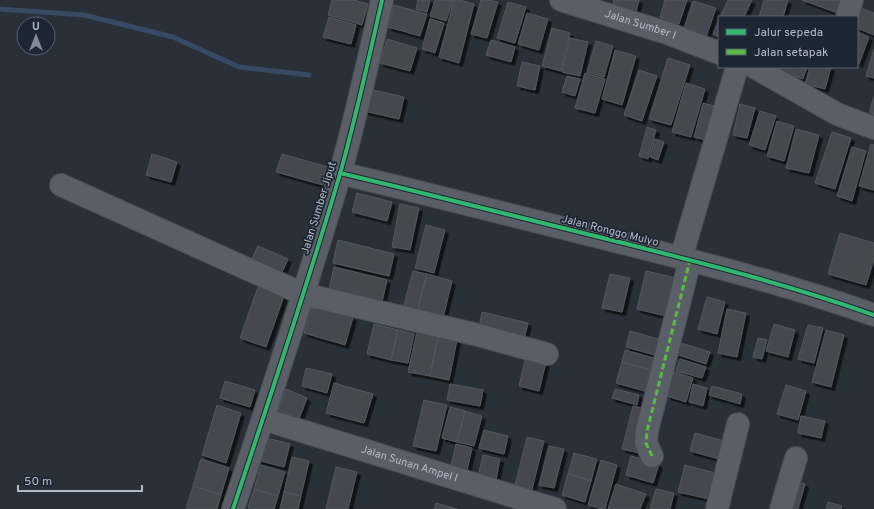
<svg xmlns="http://www.w3.org/2000/svg" width="874" height="509" font-family="Overpass,sans-serif">
<defs>
<filter id="shadow"><feDropShadow dx="3.5" dy="3.5" stdDeviation="0" flood-color="#0009"/></filter>
</defs>
<rect width="100%" height="100%" fill="#2a3038"/>
<g fill="none" stroke-linecap="round" stroke-linejoin="round">
<path stroke="#384963" stroke-width="5" d="M0 9 84 15 173 37 239 67 309 75"/>
</g>
<g fill="#444950" stroke="#52575f" filter="url(#shadow)">
<path d="M332 0H354L368 4 362 25 328 15Z"/>
<path d="M418 0H430L427 12 416 9Z"/>
<path d="M435 0H453L446 21 430 16Z"/>
<path d="M454 0H459L474 4 459 63 439 57Z"/>
<path d="M481 0H488L498 2 487 38 471 34Z"/>
<path d="M614 0H639L636 12 613 6Z"/>
<path d="M665 0H687L679 24 660 17Z"/>
<path d="M728 0H752L744 17H720Z"/>
<path d="M764 0H788L783 17H759Z"/>
<path d="M802 0H848L843 15Z"/>
<path d="M693 1 716 8 705 40 683 32Z"/>
<path d="M508 2 526 7 515 43 497 38Z"/>
<path d="M394 5 427 14 420 36 388 27Z"/>
<path d="M854 6 874 13V35L857 28V17Z"/>
<path d="M527 13 548 19 539 50 518 44Z"/>
<path d="M329 17 356 25 351 44 323 37Z"/>
<path d="M430 19 444 23 435 53 422 49Z"/>
<path d="M719 20V37L713 34Z"/>
<path d="M552 28 570 33 561 71 542 66Z"/>
<path d="M857 32 869 37 859 64 857 63Z"/>
<path d="M570 38 588 42 580 76 562 72Z"/>
<path d="M387 39 417 48 410 71 380 63Z"/>
<path d="M491 40 515 47 511 62 486 55Z"/>
<path d="M596 41 613 46 604 77 587 72Z"/>
<path d="M874 49V78L866 76Z"/>
<path d="M615 50 636 56 622 105 602 99Z"/>
<path d="M668 58 690 65 671 125 649 119Z"/>
<path d="M522 62 540 66 535 90 517 86Z"/>
<path d="M781 67H807L803 79 779 71Z"/>
<path d="M810 67H831L825 89 805 84Z"/>
<path d="M639 70 657 76 642 121 624 115Z"/>
<path d="M585 73 605 79 595 113 575 108Z"/>
<path d="M567 76 580 79 575 96 562 92Z"/>
<path d="M686 83 705 89 691 137 672 132Z"/>
<path d="M369 89 404 97 399 119 364 111Z"/>
<path d="M874 96V123L867 121Z"/>
<path d="M703 103 718 107 709 141 694 137Z"/>
<path d="M740 104 755 108 747 138 733 135Z"/>
<path d="M760 111 776 116 765 150 749 145Z"/>
<path d="M777 121 794 126 784 161 767 156Z"/>
<path d="M647 127 656 130 648 159 639 156Z"/>
<path d="M796 129 819 135 809 173 786 168Z"/>
<path d="M832 132 851 138 835 189 815 183Z"/>
<path d="M655 139 664 142 658 160 650 157Z"/>
<path d="M871 144 874 145V190L859 186Z"/>
<path d="M852 147 866 151 852 201 837 196Z"/>
<path d="M152 154 177 162 171 182 146 175Z"/>
<path d="M282 154 328 167 323 185 276 172Z"/>
<path d="M357 193 392 202 387 221 352 212Z"/>
<path d="M400 204 419 208 410 250 392 247Z"/>
<path d="M426 225 445 230 434 273 415 268Z"/>
<path d="M840 233 874 243V259L866 285 828 274Z"/>
<path d="M338 240 394 254 389 276 333 263Z"/>
<path d="M258 246 288 259 281 275 251 261Z"/>
<path d="M334 267 387 280 382 302 329 289Z"/>
<path d="M413 271 427 274 416 316 402 312Z"/>
<path d="M646 271 680 279 670 317 637 309Z"/>
<path d="M427 274 452 281 442 322 416 316Z"/>
<path d="M610 274 630 278 622 312 602 308Z"/>
<path d="M258 287 284 296 266 347 240 338Z"/>
<path d="M707 297 725 302 717 334 698 329Z"/>
<path d="M313 304 353 317 345 345 304 333Z"/>
<path d="M727 309 746 313 737 357 718 353Z"/>
<path d="M482 312 528 323 523 344 478 333Z"/>
<path d="M374 324 398 330 391 360 367 354Z"/>
<path d="M774 324 795 330 788 357 766 351Z"/>
<path d="M808 325 823 328 814 363 798 359Z"/>
<path d="M398 330 414 334 408 363 391 360Z"/>
<path d="M826 330 844 335 831 387 812 382Z"/>
<path d="M630 331 666 341 662 357 626 347Z"/>
<path d="M417 332 438 336 430 376 408 372Z"/>
<path d="M438 336 457 340 449 380 430 376Z"/>
<path d="M758 338 767 340 762 359 753 357Z"/>
<path d="M678 342 710 352 706 364 675 354Z"/>
<path d="M625 350 664 361 661 373 622 362Z"/>
<path d="M526 357 546 362 539 391 519 386Z"/>
<path d="M680 359 706 367 702 378 676 371Z"/>
<path d="M622 362 661 373 655 394 616 383Z"/>
<path d="M306 368 332 374 327 393 302 386Z"/>
<path d="M674 372 693 378 686 402 667 396Z"/>
<path d="M225 381 255 390 250 407 220 398Z"/>
<path d="M334 383 373 394 364 423 326 413Z"/>
<path d="M450 384 483 390 480 406 447 400Z"/>
<path d="M693 384 707 388 703 406 689 402Z"/>
<path d="M786 385 806 391 798 420 777 414Z"/>
<path d="M712 386 742 394 740 404 709 395Z"/>
<path d="M286 389 307 398 299 419 278 410Z"/>
<path d="M615 389 639 395 637 405 612 398Z"/>
<path d="M424 400 447 405 436 451 413 446Z"/>
<path d="M217 405 241 413 226 463 202 455Z"/>
<path d="M633 406 650 410 639 453 622 449Z"/>
<path d="M450 407 465 411 457 442 442 438Z"/>
<path d="M465 411 482 416 474 446 457 442Z"/>
<path d="M801 416 825 421 821 438 798 433Z"/>
<path d="M484 430 508 436 504 454 479 448Z"/>
<path d="M695 433 724 441 719 459 690 451Z"/>
<path d="M263 437 290 444 284 467 257 460Z"/>
<path d="M527 437 544 441 531 493 514 489Z"/>
<path d="M456 444 472 448 465 479 449 475Z"/>
<path d="M549 446 564 449 554 488 539 485Z"/>
<path d="M574 453 597 459 591 481 568 474Z"/>
<path d="M483 455 500 459 495 485 477 481Z"/>
<path d="M631 456 659 464 653 483 626 475Z"/>
<path d="M292 457 309 461 301 496 284 492Z"/>
<path d="M201 459 229 468 221 495 193 486Z"/>
<path d="M601 460 617 465 605 509H602L588 505Z"/>
<path d="M261 465 285 472 278 496 254 489Z"/>
<path d="M685 465 715 473 709 499 678 492Z"/>
<path d="M336 467 357 472 348 509H326Z"/>
<path d="M568 474 591 481 585 502 562 495Z"/>
<path d="M792 480 805 484 798 509H783Z"/>
<path d="M616 484 646 494 640 509H608Z"/>
<path d="M193 486 221 495 217 509H186Z"/>
<path d="M254 489 278 496 274 509H253L248 508Z"/>
<path d="M656 489 674 493 670 509H650Z"/>
<path d="M284 492 301 496 298 509H280Z"/>
<path d="M828 502 842 506 841 509H826Z"/>
<path d="M436 503 457 509H434Z"/>
</g>
<g fill="none" stroke-linecap="round" stroke-linejoin="round">
<g stroke="#484c53" stroke-width="24">
<g id="minor">
<path id="s1" d="M561 0 667 33 719 53"/>
<path d="M847 17 852 0"/>
<path d="M754 67 837 114 874 128"/>
<path d="M340 173C432 195 524 218 615 241 702 263 790 285 874 315"/>
<path d="M61 185 303 294 474 334 547 354"/>
<path d="M681 258 737 67"/>
<path id="s2" d="M263 419 555 509"/>
<path d="M652 456 646 443 647 431 690 260"/>
<path d="M233 509C270 398 307 286 340 174 356 117 369 58 382 0"/>
<path d="M717 509 738 424"/>
<path d="M781 509 796 458"/>
</g>
</g>
<use href="#minor" stroke="#5a5e66" stroke-width="22"/>
<path stroke="#58b947" stroke-width="3" stroke-dasharray="6 3" stroke-linecap="butt" d="M652 456 646 443 647 431 690 260"/>
<g stroke="#1d2633" stroke-width="6">
<g id="cycleway">
<path d="M340 173C432 195 524 218 615 241 702 263 790 285 874 315"/>
<path d="M233 509C270 398 307 286 340 174 356 117 369 58 382 0"/>
</g>
</g>
<use href="#cycleway" stroke="#33b770" stroke-width="4"/>
</g>
<g text-anchor="middle" dominant-baseline="central" stroke-width="3.5" stroke-linejoin="round" paint-order="stroke">
<g font-size="11" fill="#b4bcc9" stroke="#1d2633">
<text stroke="none"><textPath href="#s1" startOffset="83">Jalan Sumber I</textPath></text>
<text transform="translate(319 208) rotate(-73)">Jalan Sumber Jiput</text>
<text transform="translate(610 231) rotate(14)">Jalan Ronggo Mulyo</text>
<text stroke="none"><textPath href="#s2" startOffset="153">Jalan Sunan Ampel I</textPath></text>
</g>
</g>
<rect x="718" y="16" width="140" height="52" fill="#1d2633" stroke="#59626f"/>
<rect x="726" y="29" width="20" height="6" fill="#33b770" stroke="#59626f"/>
<text x="754" y="36" font-size="12" fill="#b4bcc9">Jalur sepeda</text>
<rect x="726" y="49" width="20" height="6" fill="#58b947" stroke="#59626f"/>
<text x="754" y="56" font-size="12" fill="#b4bcc9">Jalan setapak</text>
<g transform="translate(36 36)"><circle r="19" fill="#1d2633" stroke="#59626f"/>
<path d="M0-3L7 15L0 10L-7 15Z" fill="#848b96"/>
<text y="-6" font-size="11" font-weight="bold" text-anchor="middle" fill="#b4bcc9">U</text>
</g>
<path d="M18 485v6h124v-6" fill="none" stroke="#b4bcc9" stroke-width="2"/>
<text x="24" y="485" font-size="12" fill="#b4bcc9" stroke="#1d2633" stroke-width="3" paint-order="stroke">50 m</text>
</svg>
